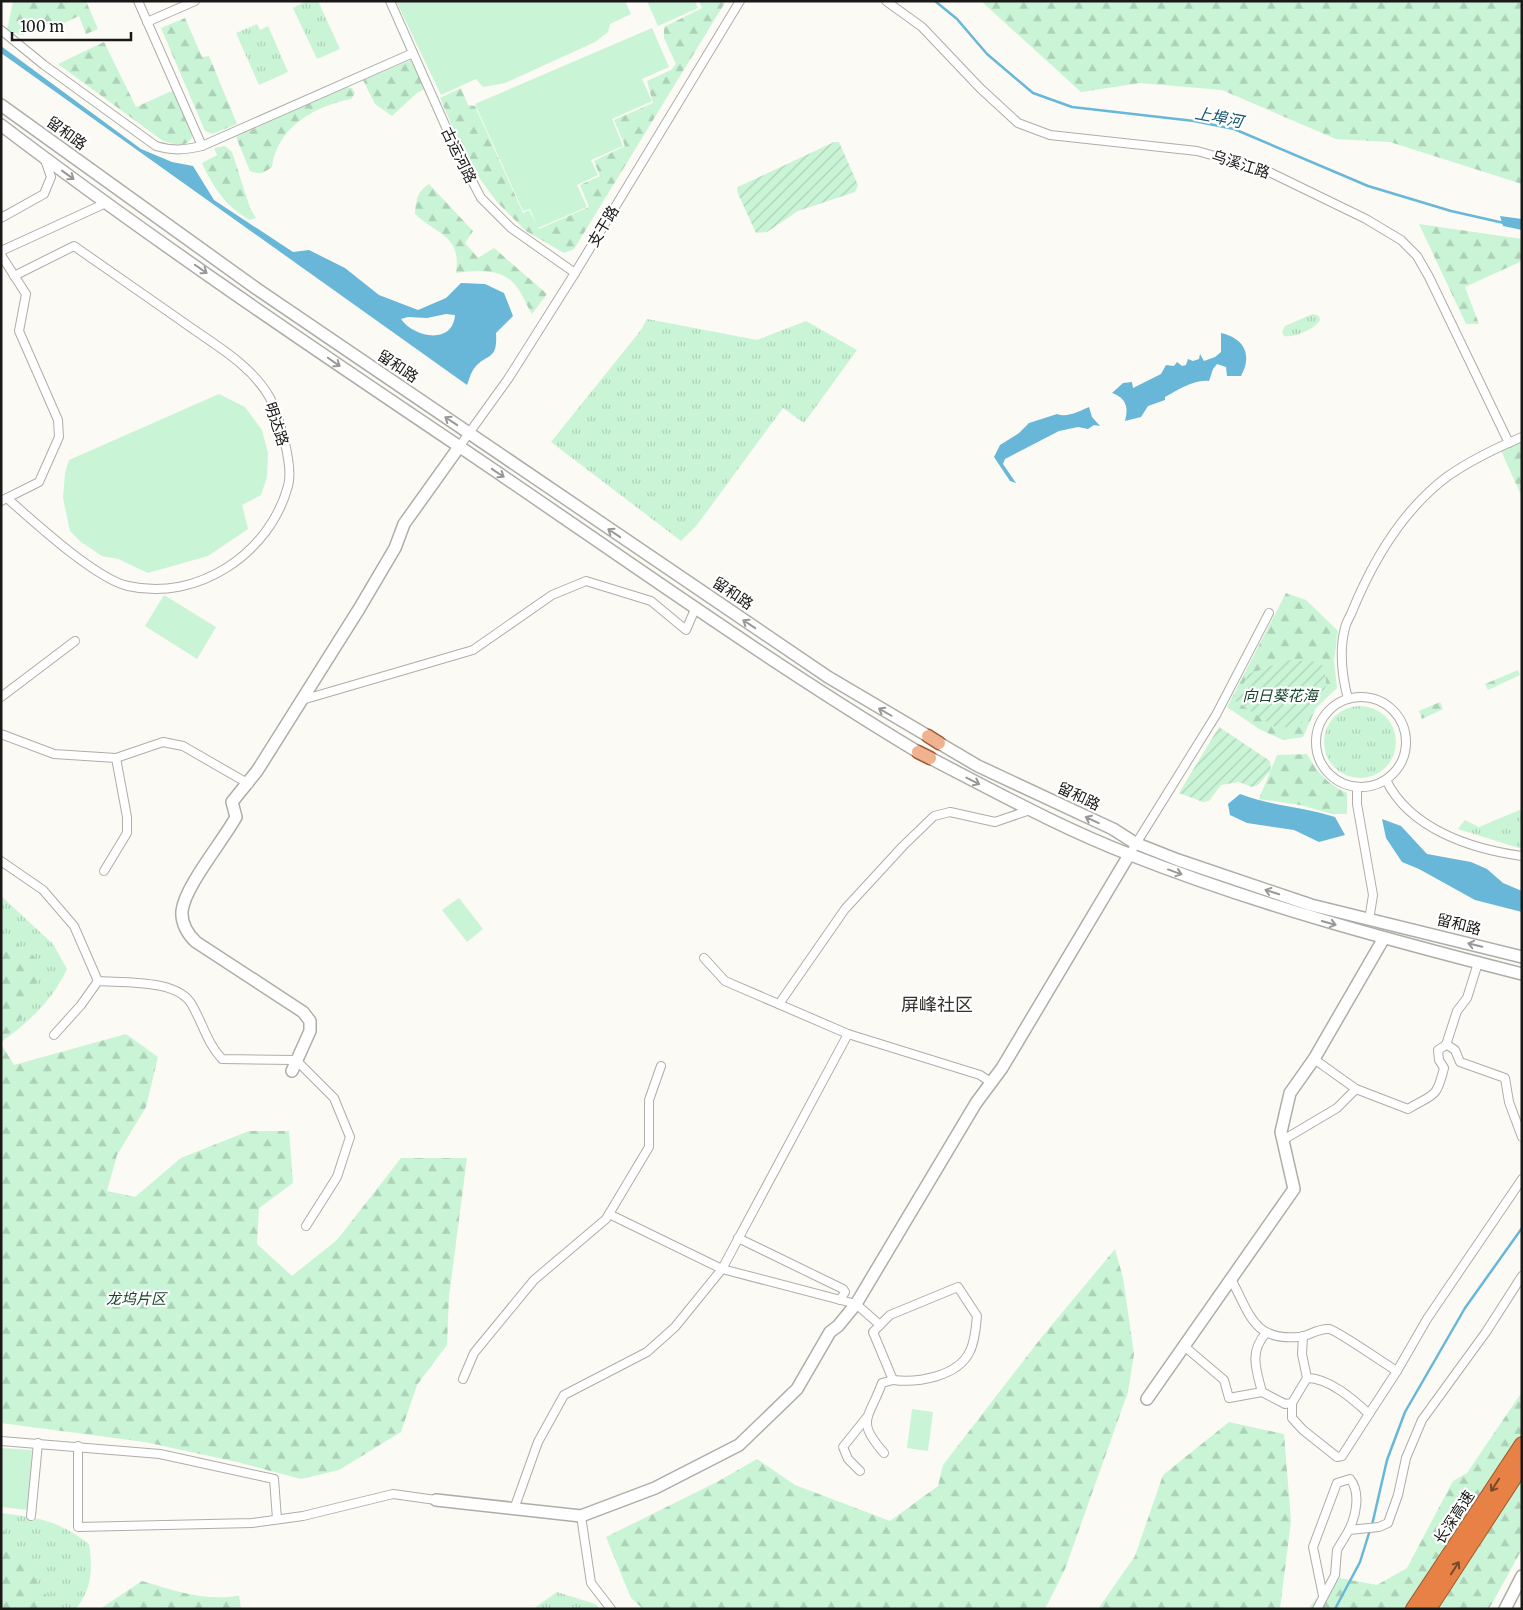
<svg xmlns="http://www.w3.org/2000/svg" width="1523" height="1610" font-family="Merriweather,'Noto Sans SC',serif">
<defs>
<pattern id="grass-tufts" width="24" height="20" patternUnits="userSpaceOnUse" patternTransform="scale(1.25)"><rect width="24" height="20" fill="#caf4d6"/><path d="M3 7l-1-3M5 7V3M7 7l1-3M15 17l-1-3M17 17v-4M19 17l1-3" fill="none" stroke="#add1b7"/></pattern>
<pattern id="forest-firs" width="22" height="20" patternUnits="userSpaceOnUse" patternTransform="scale(1.25)"><rect width="22" height="20" fill="#caf4d6"/><path d="M5 1l3.5 6h-7zM16 11l3.5 6h-7z" fill="#add1b7"/></pattern>
<pattern id="garden-furrows" width="10" height="10" patternUnits="userSpaceOnUse" patternTransform="scale(1.25)"><rect width="10" height="10" fill="#caf4d6"/><path d="M-1 1l2-2M0 10L10 0M9 11l2-2" fill="none" stroke="#add1b7"/></pattern>
</defs>
<rect width="100%" height="100%" fill="#fbfaf4"/>
<g fill="url(#grass-tufts)">
<path d="M306 1H318L340 49 317 59 293 8Z"/>
<path d="M257 24 260 30 268 26 288 72 259 85 236 33Z"/>
<path d="M1313 314 1319 316 1320 320C1315 329 1294 338 1284 336L1282 332 1285 326Z"/>
<path d="M647 319 757 340 806 321 857 350 804 423 783 408 697 525 681 541 551 442 641 330Z"/>
<circle cx="1360" cy="742" r="36"/>
<path d="M1522 809V849L1458 829 1465 820 1479 827Z"/>
<path d="M1 896 53 944 67 969C52 1001 29 1022 1 1042Z"/>
<path d="M1 1513C40 1518 57 1520 89 1544 93 1569 92 1588 76 1609H1Z"/>
<path d="M557 1592 595 1604 600 1609H533Z"/>
</g>
<g fill="url(#forest-firs)">
<path d="M13 1H86L98 29 86 34 79 16 55 27 52 22 22 35 7 31Z"/>
<path d="M699 1H726L574 249 564 253 526 231 497 202 467 161 440 98 461 88 468 105 475 106 523 213 529 210 539 229 589 207 580 185 600 176 594 161 625 146 614 120 653 103 647 81 671 70 676 64 664 38V27L702 8Z"/>
<path d="M981 1H1522V184L1390 142 1336 139 1222 90 1140 83 1081 92Z"/>
<path d="M185 18 202 57 209 56 237 124 212 134 205 131 161 28Z"/>
<path d="M104 42 136 107 174 90 193 133C190 149 176 145 163 141L58 64Z"/>
<path d="M411 60 425 89 417 93 392 116 375 104 363 80Z"/>
<path d="M346 87 352 88 355 93 351 99C315 106 277 127 272 167 264 173 260 175 250 171L236 137Z"/>
<path d="M225 146 232 152 250 208 256 218 250 220C226 207 213 187 202 163L217 155 214 148Z"/>
<path d="M429 184 473 231 465 243 478 258 494 248 547 294 532 314C526 305 523 294 516 286 503 268 475 270 456 273 462 235 437 235 415 214 416 200 417 192 429 184Z"/>
<path d="M1419 224 1522 239V261L1465 287 1479 324H1466Z"/>
<path d="M1522 442V497L1501 451Z"/>
<path d="M1286 593 1306 600 1338 631 1334 661 1337 688 1316 708 1303 737 1283 740 1259 729 1227 707Z"/>
<path d="M1518 670 1520 675 1488 690 1485 684Z"/>
<path d="M1440 702 1443 709 1422 719 1419 711Z"/>
<path d="M1307 754C1318 773 1327 784 1347 793V814H1332L1300 805 1259 799 1277 755Z"/>
<path d="M1 931 42 963 27 1012 1 1041Z"/>
<path d="M126 1034 158 1057 146 1107 117 1155 107 1191 135 1197 181 1158 249 1131H289L293 1183 259 1208 257 1244 292 1276 337 1240 401 1158H467L449 1296 447 1345 417 1385 401 1432 339 1470 301 1479 237 1462 145 1442 1 1423V1044L14 1065Z"/>
<path d="M1115 1249 1123 1278 1134 1354 1128 1392 1065 1569 1045 1609H643L631 1598 606 1537 717 1482 757 1459 795 1485 890 1521 938 1486 943 1465 1041 1338Z"/>
<path d="M1522 1392V1549L1489 1609H1308L1334 1577 1377 1585 1407 1568 1453 1481 1467 1473Z"/>
<path d="M1229 1422 1284 1434 1291 1521 1280 1609H1098L1135 1556 1163 1475Z"/>
<path d="M1 1526 55 1609H1Z"/>
<path d="M142 1581C176 1591 202 1601 239 1596L241 1609H100Z"/>
</g>
<g fill="url(#garden-furrows)">
<path d="M834 142H839L858 185 855 192 798 211 767 232 756 233 739 196 737 191 738 187Z"/>
<path d="M1287 660 1321 662C1332 693 1324 687 1308 708 1306 712 1304 718 1302 723L1278 729 1234 700 1249 674Z"/>
<path d="M1219 727 1270 761 1271 770 1258 785 1252 787 1239 782 1221 785 1209 801 1203 802 1179 793Z"/>
</g>
<g fill="#caf4d6">
<path d="M396 1H625L631 14 610 24 608 32 595 42 505 83 483 87 476 79 441 95Z"/>
<path d="M647 1H695L698 8 658 26Z"/>
<path d="M652 28 669 67 642 79 652 101 612 119 623 146 591 160 598 175 577 185 587 207 538 228 530 209 523 211 475 104Z"/>
<path d="M219 394 245 407 262 430 268 453 267 477 261 495 242 505 248 529 208 556 148 573 118 559 102 556 81 542 70 531 63 498 65 473 69 460Z"/>
<path d="M164 595 216 627 197 659 145 626Z"/>
<path d="M459 898 483 929 467 942 442 910Z"/>
<path d="M912 1409 933 1412 928 1451 907 1448Z"/>
<path d="M1 1448 32 1450 28 1510 1 1507Z"/>
</g>
<g fill="#68b7d9" fill-rule="evenodd">
<path d="M1 46 141 149 172 162 193 166 214 200 293 252 309 250 345 268 379 295 418 310 446 298 461 283 485 284 504 293 513 316 496 333C498 363 485 352 473 370 470 375 469 380 467 385L1 53ZM446 314 455 315C453 345 414 338 401 319L408 317 427 318Z"/>
<path d="M1500 216 1522 219V230L1503 226Z"/>
<path d="M1221 333C1244 338 1253 355 1241 376H1227L1226 367 1217 364 1213 369 1209 381C1194 379 1178 390 1165 397V400L1148 406 1141 417 1125 421C1129 407 1126 398 1112 393L1123 383 1132 382 1133 388 1161 374 1166 365 1174 366 1177 362 1182 366 1186 365 1188 359 1193 361 1199 359 1200 354 1204 361 1215 357 1221 352Z"/>
<path d="M1089 407 1092 417 1100 426 1094 425 1088 429 1078 427 1059 431 1005 459 1003 464 1016 483 1010 481 994 457 1000 445 1019 433 1029 423 1057 414C1067 418 1080 411 1089 407Z"/>
<path d="M1240 794C1271 806 1304 807 1335 817L1345 835 1319 842 1294 830 1247 823 1230 815 1228 804Z"/>
<path d="M1382 819 1401 826 1427 854 1471 862 1487 869 1503 883 1522 891V912L1475 900 1419 869 1402 862 1386 838Z"/>
</g>
<g fill="none" stroke-linecap="round" stroke-linejoin="round">
<g stroke="#68b7d9" stroke-width="2.5">
<path d="M935 1 957 19 987 54 1033 93 1072 107 1194 121 1234 129 1368 186 1451 211 1504 223"/>
<path d="M1372 1525 1387 1460 1405 1412 1465 1308 1522 1228"/>
<path d="M1335 1609 1360 1562 1370 1530"/>
</g>
<g stroke="#afada8" stroke-width="10">
<g id="street">
<path d="M138 1 202 146"/>
<path d="M390 1 457 152 481 198 511 228 575 273"/>
<path d="M886 1 922 27 980 88 1018 123 1050 135 1197 151 1265 170 1366 219 1401 240 1417 256 1429 277 1509 443"/>
<path d="M147 22 195 1"/>
<path d="M1 30 44 65 156 146C173 151 185 150 202 146L413 53"/>
<path d="M1 218 44 194 51 177 44 157"/>
<path d="M1 251 106 203"/>
<path d="M1 255 26 294 19 331 58 420 59 437 39 482 1 501"/>
<path d="M459 447 508 379 575 273 740 1"/>
<path d="M7 498C34 522 96 579 128 586 198 602 270 553 288 486 294 466 279 417 270 398 251 364 213 344 183 322 147 297 110 271 74 246L14 276"/>
<circle cx="1361" cy="742" r="45"/>
<path d="M1 697 75 641"/>
<path d="M1348 699C1342 676 1339 651 1345 628 1346 623 1349 618 1351 614 1372 562 1402 510 1448 476 1471 460 1496 448 1522 437"/>
<path d="M302 700 473 650 552 595 586 581 651 601 686 630 696 607"/>
<path d="M1 734 54 754 116 758 163 742 183 746 249 784"/>
<path d="M1386 780C1410 829 1471 849 1522 856"/>
<path d="M1357 788V804L1373 895 1369 920"/>
<path d="M1129 855 1216 715 1269 613"/>
<path d="M1 861 43 890 74 926 98 981"/>
<path d="M104 871 127 833V817L116 758"/>
<path d="M704 958 725 981 848 1034 980 1075 992 1083"/>
<path d="M98 981C124 983 178 979 192 1005 203 1024 207 1043 222 1059L296 1060 334 1098 350 1137 337 1177 306 1226"/>
<path d="M779 1004 845 909 903 846 934 816 950 812 995 822 1030 810"/>
<path d="M54 1035 81 1005 98 981"/>
<path d="M1446 1044 1455 1050 1460 1062 1505 1078 1509 1102 1522 1137"/>
<path d="M1314 1059 1356 1089 1408 1109C1434 1093 1436 1100 1444 1068L1439 1060 1438 1050 1446 1045 1457 1011 1467 998 1478 963"/>
<path d="M1283 1140 1337 1108 1356 1089"/>
<path d="M609 1214 722 1269 856 1304 880 1325"/>
<path d="M738 1238 843 1289 845 1292 840 1300"/>
<path d="M1231 1279C1250 1314 1253 1341 1299 1337 1309 1336 1318 1328 1329 1329 1337 1330 1386 1365 1397 1371L1427 1319 1522 1179"/>
<path d="M958 1287 977 1316C976 1327 975 1341 970 1351 958 1377 917 1383 893 1380L873 1332 890 1315Z"/>
<path d="M1184 1346 1224 1380 1229 1398 1262 1392 1285 1404 1292 1403 1307 1378 1302 1354 1303 1336"/>
<path d="M1307 1378C1329 1378 1353 1399 1369 1414L1397 1371"/>
<path d="M463 1379 474 1353 534 1280 606 1219 649 1147V1100L661 1066"/>
<path d="M1262 1392C1256 1369 1249 1352 1266 1333"/>
<path d="M1292 1403V1418L1303 1430 1337 1457 1342 1456 1369 1414"/>
<path d="M1 1441 160 1454 274 1479 277 1519"/>
<path d="M78 1446V1527L252 1523 303 1516 393 1494 436 1500"/>
<path d="M884 1453C855 1420 869 1419 882 1383L893 1380"/>
<path d="M860 1471 848 1459 843 1447 867 1417"/>
<path d="M514 1509 538 1442 564 1395 647 1352 675 1327 722 1269 848 1034"/>
<path d="M31 1516 38 1443"/>
<path d="M581 1516 591 1583 611 1609"/>
<path d="M1323 1596 1313 1547 1337 1483 1350 1479C1361 1492 1356 1516 1349 1530"/>
<path d="M1317 1609 1335 1575 1337 1550 1349 1530 1379 1527 1388 1523 1398 1495 1406 1458 1422 1420 1486 1332 1522 1276"/>
</g>
</g>
<g stroke="#afada8" stroke-width="14">
<g id="secondary">
<path d="M1 105 257 289 828 677 928 736"/>
<path d="M1 125C151 239 307 344 463 449 614 551 762 658 918 752"/>
<path d="M939 743 978 766 1113 829 1135 843 1178 860 1311 905 1522 957"/>
<path d="M930 758C996 792 1061 828 1131 855 1258 905 1389 940 1522 974"/>
<path d="M292 1071 310 1031V1021L303 1012 196 942C188 935 181 923 182 911 185 886 223 841 236 817L232 802 257 771 359 609 395 548 404 524 459 447"/>
<path d="M1147 1399 1294 1189 1281 1132 1290 1093 1314 1059 1384 938"/>
<path d="M436 1500 581 1516 655 1488 739 1445 797 1389 830 1332 838 1326 856 1304 976 1103 1002 1068 1129 855"/>
<path d="M1505 1609 1522 1576"/>
</g>
</g>
<g stroke="#9f5d35" stroke-width="15">
<g id="primary">
<path d="M928 736 939 743"/>
<path d="M918 752 930 758"/>
</g>
</g>
<g stroke="#9f5d35" stroke-width="16">
<g id="highway">
<path d="M1413 1609 1522 1444"/>
<path d="M1429 1609 1522 1466"/>
</g>
</g>
<use href="#street" stroke="#fff" stroke-width="8"/>
<use href="#secondary" stroke="#fff" stroke-width="11"/>
<use href="#primary" stroke="#f1b38f" stroke-width="12"/>
<use href="#highway" stroke="#e78145" stroke-width="14"/>
</g>
<defs><path id="oneway-shaft" d="M-6 0H5M1.5-3L5.5 0L1.5 3" fill="none" stroke-width="1.6" stroke-linecap="round" stroke-linejoin="round" transform="scale(1.25)"/></defs>
<g stroke="#989897">
<use href="#oneway-shaft" transform="translate(68 175) rotate(36)"/>
<use href="#oneway-shaft" transform="translate(201 269) rotate(35)"/>
<use href="#oneway-shaft" transform="translate(334 362) rotate(35)"/>
<use href="#oneway-shaft" transform="translate(451 421) rotate(-146)"/>
<use href="#oneway-shaft" transform="translate(498 473) rotate(34)"/>
<use href="#oneway-shaft" transform="translate(614 533) rotate(-146)"/>
<use href="#oneway-shaft" transform="translate(749 624) rotate(-146)"/>
<use href="#oneway-shaft" transform="translate(885 712) rotate(-150)"/>
<use href="#oneway-shaft" transform="translate(973 781) rotate(27)"/>
<use href="#oneway-shaft" transform="translate(1092 820) rotate(-155)"/>
<use href="#oneway-shaft" transform="translate(1175 872) rotate(20)"/>
<use href="#oneway-shaft" transform="translate(1272 892) rotate(-162)"/>
<use href="#oneway-shaft" transform="translate(1329 923) rotate(16)"/>
<use href="#oneway-shaft" transform="translate(1475 945) rotate(-166)"/>
</g>
<g stroke="#76482c">
<use href="#oneway-shaft" transform="translate(1495 1485) rotate(123)"/>
<use href="#oneway-shaft" transform="translate(1455 1568) rotate(-57)"/>
</g>
<g text-anchor="middle" dominant-baseline="central" stroke-width="4.5" stroke-linejoin="round" paint-order="stroke">
<g font-size="15" fill="#1a1918" stroke="#fff">
<text transform="translate(67 133) rotate(36)">留和路</text>
<text transform="translate(459 155) rotate(64)">古运河路</text>
<text transform="translate(1241 164) rotate(18)">乌溪江路</text>
<text transform="translate(603 226) rotate(-59)">支干路</text>
<text transform="translate(398 366) rotate(34)">留和路</text>
<text transform="translate(277 424) rotate(72)">明达路</text>
<text transform="translate(733 593) rotate(34)">留和路</text>
<text transform="translate(1079 796) rotate(25)">留和路</text>
<text transform="translate(1459 924) rotate(14)">留和路</text>
<text transform="translate(1454 1517) rotate(-57)">长深高速</text>
</g>
<g font-size="15" font-style="italic" fill="#16472a" stroke="#fff">
<text x="1280" y="695">向日葵花海</text>
<text x="136" y="1298">龙坞片区</text>
</g>
<g font-size="16" font-style="italic" fill="#16566d" stroke="#fff">
<text transform="translate(1219 117) rotate(11)">上埠河</text>
</g>
<g font-size="18" fill="#33322e" stroke="#fff">
<text x="937" y="1004">屏峰社区</text>
</g>
</g>
<rect width="1523" height="1610" fill="none" stroke="#1a1918" stroke-width="5"/>
<path d="M12 32v8h119v-8" fill="none" stroke="#1a1918" stroke-width="2.5"/>
<text x="20" y="32" font-size="15" fill="#1a1918" stroke="#ffffff" stroke-width="4" paint-order="stroke">100 m</text>
</svg>
